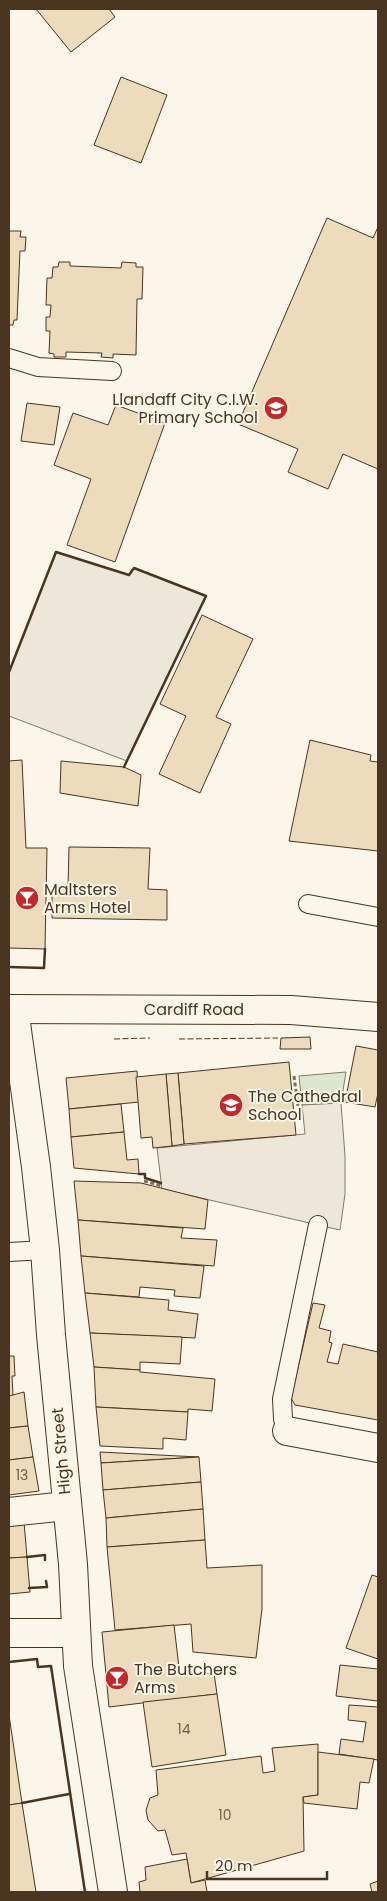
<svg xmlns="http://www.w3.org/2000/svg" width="387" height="1901" font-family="Poppins,sans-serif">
<rect width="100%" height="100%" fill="#fbf6e9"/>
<path fill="#dce7d0" stroke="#887966" d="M346 1072 341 1103 302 1105 299 1076Z"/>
<g fill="#ede7d9" stroke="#887966">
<path d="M56 552 129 575 134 568 206 596 127 761 9 716V672Z"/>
<path d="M341 1103 345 1156V1194L340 1230 162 1189 157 1148 305 1134 302 1105Z"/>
</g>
<g fill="#ecdcbc" stroke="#4a3520">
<path d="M36 9H109L115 17 71 52Z"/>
<path d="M121 77 167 95 141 163 94 145Z"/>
<path d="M327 218 373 238 378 227V469L343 454 328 489 288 472 298 449 238 424Z"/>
<path d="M9 231H21L20 237H26L25 251H20L17 320H14L13 325H9Z"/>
<path d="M59 262H70V266L121 268 122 262 136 263V267H143L142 299H137L136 355 113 354V358L101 357 102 353 66 352V357H54V354L49 353 50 331H46V317H50L51 305H46L47 278H52L53 267H58Z"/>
<path d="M27 403 60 407 54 445 21 441Z"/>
<path d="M116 405 165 423 115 562 67 545 91 479 54 465 73 413 108 425Z"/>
<path d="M202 615 253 639 216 717 231 724 200 793 159 774 186 716 160 704Z"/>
<path d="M310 740 371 755 370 761 378 762V851L289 841Z"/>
<path d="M22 760 26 848H47L45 949 9 948V761Z"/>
<path d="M61 761 124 767 141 775 138 806 60 793Z"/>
<path d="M69 847 150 848 148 889 167 890V920L52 918V888H68Z"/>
<path d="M310 1037 311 1049H280L281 1038Z"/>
<path d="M356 1046 378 1050V1093L375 1107 345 1102Z"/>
<path d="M289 1062 296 1135 184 1144 178 1073Z"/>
<path d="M137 1071 139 1102 69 1109 66 1078Z"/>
<path d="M178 1073 184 1144 172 1146 166 1074Z"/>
<path d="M166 1074 172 1146 153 1148 152 1137 141 1138 136 1077Z"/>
<path d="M121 1104 124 1132 71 1137 69 1109Z"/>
<path d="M124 1132 127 1160 138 1159 139 1174 74 1168 71 1137Z"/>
<path d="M74 1181 141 1183 208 1200 205 1229 78 1220Z"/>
<path d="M78 1220 183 1228 181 1238 217 1240 214 1266 81 1256Z"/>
<path d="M81 1256 204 1266 200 1298 174 1296 175 1290 140 1287 139 1297 85 1293Z"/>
<path d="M85 1293 169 1300 168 1310 198 1314 195 1338 90 1333Z"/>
<path d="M313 1303 325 1305 319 1328 331 1331 329 1342 332 1343 327 1362 338 1364 343 1344 378 1352V1420L295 1405 291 1398Z"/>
<path d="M90 1333 182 1337 180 1364 140 1362V1370L94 1367Z"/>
<path d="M9 1356H14L15 1376H12L13 1396H9Z"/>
<path d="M94 1367 140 1370V1372L215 1379 212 1411 188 1409V1412L96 1407Z"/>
<path d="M24 1392 28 1426 9 1428V1396Z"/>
<path d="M96 1407 188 1412 186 1440 163 1438V1449L100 1446Z"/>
<path d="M28 1426 33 1457 9 1460V1428Z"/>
<path d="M100 1452 199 1457 101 1463Z"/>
<path d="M33 1457 39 1491 9 1495V1460Z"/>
<path d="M199 1457 201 1482 103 1490 101 1463Z"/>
<path d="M201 1482 203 1509 106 1518 103 1490Z"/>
<path d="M203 1509 205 1540 107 1547 106 1518Z"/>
<path d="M9 1520 24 1522 27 1557 9 1558Z"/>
<path d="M205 1540 207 1568 262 1565V1609L256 1658 193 1652 191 1624 115 1630 107 1547Z"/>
<path d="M27 1557 30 1592 9 1594V1558Z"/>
<path d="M372 1575 378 1577V1659L346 1648Z"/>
<path d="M174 1625 180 1676 214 1673 217 1694 109 1707 102 1632Z"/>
<path d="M340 1665 378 1669V1701L336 1696Z"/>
<path d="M217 1694 226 1755 152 1767 143 1702Z"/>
<path d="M349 1705 378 1707V1760L339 1754 341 1739 363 1742 366 1722 348 1720Z"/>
<path d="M9 1715 22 1803 9 1805Z"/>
<path d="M318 1744V1795L303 1797 304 1851 191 1883 186 1853 172 1855 165 1830 158 1831 148 1820 146 1810 150 1798 158 1795 156 1770 261 1756 263 1773 275 1771 272 1748Z"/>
<path d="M318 1752 374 1759 369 1783 360 1782 357 1809 304 1803 303 1797 318 1795Z"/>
<path d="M22 1803 36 1892H9V1805Z"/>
<path d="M187 1859 191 1883 205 1880 207 1892H140L139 1882 146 1880 145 1867Z"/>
<path d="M378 1881V1892H372L370 1884Z"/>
</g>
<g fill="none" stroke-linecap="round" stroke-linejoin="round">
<g stroke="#4a3520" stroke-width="20">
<g id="lane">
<path d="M9 358 38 367 112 371"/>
<path d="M308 904 378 917"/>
<path d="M9 1252 45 1250"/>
<path d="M287 1431 283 1419 282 1399 318 1225"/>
</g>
</g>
<g stroke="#4a3520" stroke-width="30">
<g id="street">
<path d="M14 1009 36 1167 45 1250 51 1335 73 1564 78 1666 113 1892"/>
<path d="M287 1431 378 1448"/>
<path d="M9 1512 67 1506"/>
<path d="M9 1633H76"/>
</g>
</g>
<g stroke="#4a3520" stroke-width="30">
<path id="primary" d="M9 1009 291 1010 378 1017"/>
</g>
<g stroke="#7f6f5c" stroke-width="3" stroke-dasharray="4 2.5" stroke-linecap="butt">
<path d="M294 1076 298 1106"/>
<path d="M144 1181 162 1186"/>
</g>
<use href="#lane" stroke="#fbf6e9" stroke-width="18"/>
<use href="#street" stroke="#fbf6e9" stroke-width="28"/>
<use href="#primary" stroke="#fbf6e9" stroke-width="28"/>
<g stroke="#4a3520" stroke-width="1" stroke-dasharray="6 2.5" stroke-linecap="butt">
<path d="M114 1039 150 1038"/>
<path d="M179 1039 278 1038"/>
</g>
<g stroke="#4a3520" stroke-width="2.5">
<path d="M9 672 56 552 129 575 134 568 206 596 124 767"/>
<path d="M9 967 44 968 45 949"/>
<path d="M139 1174H145V1178L161 1183"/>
<path d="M27 1557 45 1555V1560"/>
<path d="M29 1588 47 1587 46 1581"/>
<path d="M9 1662 37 1659 38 1667 51 1666 85 1892"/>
<path d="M22 1803 69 1794"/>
</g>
</g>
<defs>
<g id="school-disc" transform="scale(1.25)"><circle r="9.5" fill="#c62828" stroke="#fbf6e9"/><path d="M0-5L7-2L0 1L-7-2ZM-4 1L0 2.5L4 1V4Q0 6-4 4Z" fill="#fff"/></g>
<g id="bar-disc" transform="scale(1.25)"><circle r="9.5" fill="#c62828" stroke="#fbf6e9"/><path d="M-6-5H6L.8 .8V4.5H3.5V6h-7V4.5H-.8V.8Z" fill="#fff"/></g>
</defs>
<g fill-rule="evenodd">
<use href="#school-disc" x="276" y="408"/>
<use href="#bar-disc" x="27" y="898"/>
<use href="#school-disc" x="231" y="1105"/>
<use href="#bar-disc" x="117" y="1678"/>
</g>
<g text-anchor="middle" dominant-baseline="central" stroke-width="4" stroke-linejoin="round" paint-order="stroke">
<g font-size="14" fill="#725f47">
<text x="22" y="1475">13</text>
<text x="184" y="1729">14</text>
<text x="225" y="1815">10</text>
</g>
<g font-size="16" fill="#4a3520" stroke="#fbf6e9" text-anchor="start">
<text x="258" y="399" text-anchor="end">Llandaff City C.I.W.<tspan x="258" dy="18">Primary School</tspan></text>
<text x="44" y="889">Maltsters<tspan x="44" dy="18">Arms Hotel</tspan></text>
<text x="248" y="1096">The Cathedral<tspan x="248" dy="18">School</tspan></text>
<text x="134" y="1669">The Butchers<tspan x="134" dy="18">Arms</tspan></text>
</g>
<g font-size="16" fill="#4a3520" stroke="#fbf6e9">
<text x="194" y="1009">Cardiff Road</text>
<text transform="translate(61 1451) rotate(-95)">High Street</text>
</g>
</g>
<rect width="387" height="1901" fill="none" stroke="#4a3520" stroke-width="20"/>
<path d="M207 1871v8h120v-8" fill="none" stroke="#4a3520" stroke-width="2.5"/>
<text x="215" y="1871" font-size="15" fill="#4a3520" stroke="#fbf6e9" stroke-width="4" paint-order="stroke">20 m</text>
</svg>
